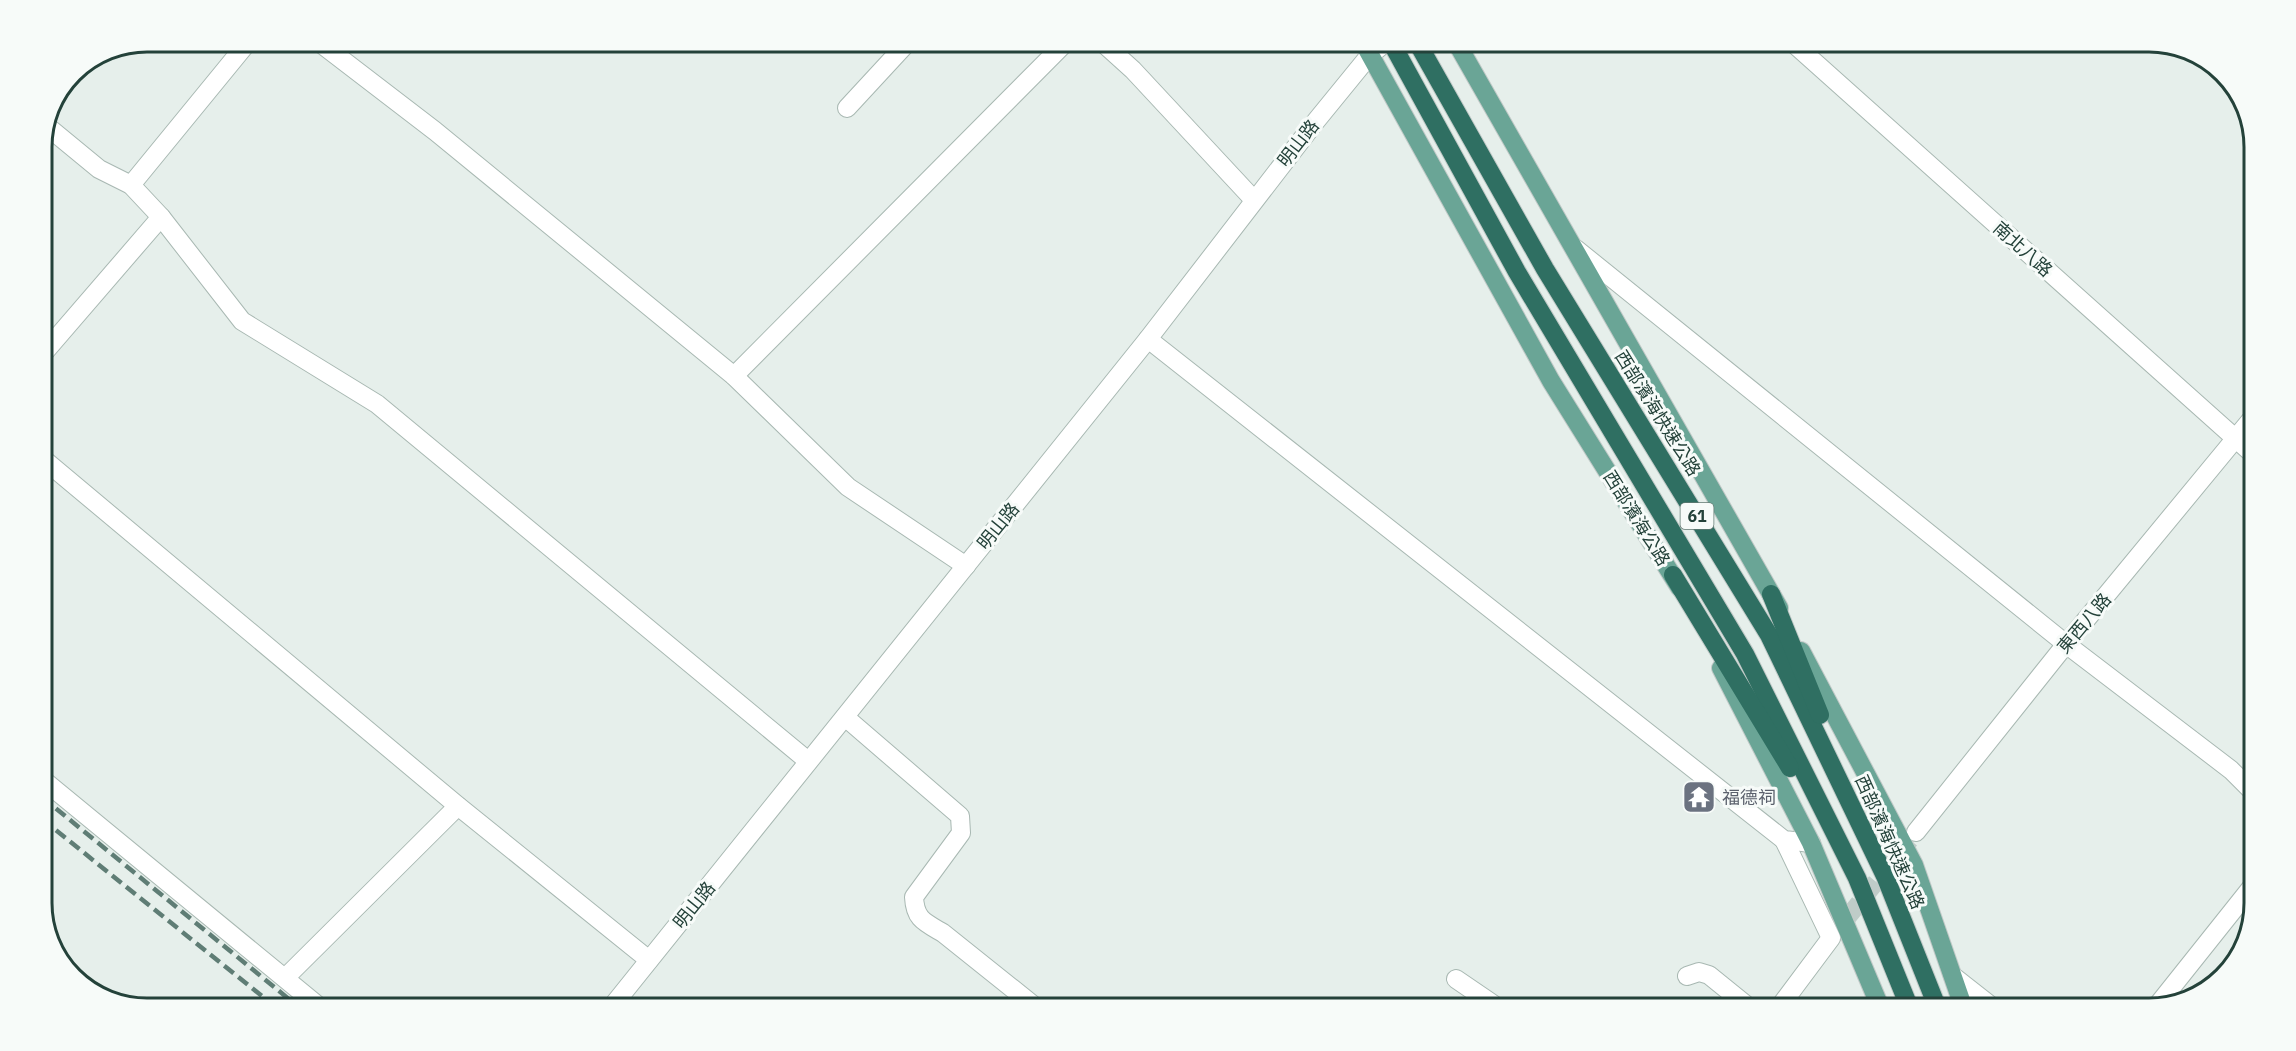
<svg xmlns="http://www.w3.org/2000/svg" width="2296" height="1051" font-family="'IBM Plex Sans','Noto Sans TC',sans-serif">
<rect width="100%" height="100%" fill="#e6efeb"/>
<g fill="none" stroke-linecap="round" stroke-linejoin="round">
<path stroke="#bfccc8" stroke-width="18" stroke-dasharray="18 9" stroke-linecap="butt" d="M1831 938 1913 836"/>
<g stroke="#a8b8b2" stroke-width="20">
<g id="minor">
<path d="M319 42 435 131 734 376 848 487 966 566"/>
<path d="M1102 42 1133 70 1254 200"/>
<path d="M1792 42 2254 455"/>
<path d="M847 108 908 42"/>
<path d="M48 127 99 169 131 185 161 217 242 321 377 404 808 761"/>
<path d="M131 185 248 42"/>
<path d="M1576 249 2066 644 2231 770 2254 793"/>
<path d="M1148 339 1784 840 1811 843"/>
<path d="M42 355 161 217"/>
<path d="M734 376 1066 42"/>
<path d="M42 458 458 806 649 960"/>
<path d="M845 717 960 816 961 833 914 897C915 919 924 922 943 933L1038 1009"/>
<path d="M42 779 322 1009"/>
<path d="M1916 832 2066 644 2254 416"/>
<path d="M1687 976 1699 972 1709 975 1751 1009"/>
<path d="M1953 976 1995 1009"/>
<path d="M285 978 458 806"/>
<path d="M1456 979 1500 1009"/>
<path d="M2156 1007 2254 884"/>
<path d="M610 1009 1148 339 1316 121 1369 56 1386 42"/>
<path d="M1778 1009 1831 938 1784 840"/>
</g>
</g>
<g stroke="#c2cac8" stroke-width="20">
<g id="major">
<path d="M1363 42 1551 381 1680 588"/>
<path d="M1456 42 1779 608"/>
<path d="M1801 651 1914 865 1964 1009"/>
<path d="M1721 668 1811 843 1881 1009"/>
</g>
</g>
<g stroke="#c2cac8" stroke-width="20">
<g id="highway">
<path d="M1391 42 1517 272 1745 654 1857 878 1910 1009"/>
<path d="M1417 42 1545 269 1769 635 1885 876 1938 1009"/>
<path d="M1673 575 1790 768"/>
<path d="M1771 594 1820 715"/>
</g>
</g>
<use href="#minor" stroke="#fff" stroke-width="18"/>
<use href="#major" stroke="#6aa596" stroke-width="18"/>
<use href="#highway" stroke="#2f6f62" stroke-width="18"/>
<g stroke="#5f7d75" stroke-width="4.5" stroke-dasharray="12 6" stroke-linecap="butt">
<path d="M42 797 301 1009"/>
<path d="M42 819 278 1009"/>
</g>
</g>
<defs>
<g id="temple-square" transform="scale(1.725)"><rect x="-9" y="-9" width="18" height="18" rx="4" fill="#6b7280" stroke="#f7fbf9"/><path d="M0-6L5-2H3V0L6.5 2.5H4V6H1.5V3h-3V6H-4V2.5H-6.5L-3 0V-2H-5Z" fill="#fff"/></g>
</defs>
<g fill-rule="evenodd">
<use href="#temple-square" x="1699" y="797"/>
</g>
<g text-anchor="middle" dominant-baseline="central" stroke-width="6" stroke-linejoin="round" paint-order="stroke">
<rect fill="#f7fbf9" stroke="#637a73" stroke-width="1.5" x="1680.5" y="503" width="33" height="26" rx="4.5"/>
<g font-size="16" font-weight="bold" fill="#24423a">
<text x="1697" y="516">61</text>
</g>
<g font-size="18" fill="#24423a" stroke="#f7fbf9">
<text transform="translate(1298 143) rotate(-52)">明山路</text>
<text transform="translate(2023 249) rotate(42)">南北八路</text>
<text transform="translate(1658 413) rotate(58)">西部濱海快速公路</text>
<text transform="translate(1637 518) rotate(58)">西部濱海公路</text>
<text transform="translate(998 526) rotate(-51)">明山路</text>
<text transform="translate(2084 623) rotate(-50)">東西八路</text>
<text transform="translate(1890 842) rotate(66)">西部濱海快速公路</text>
<text transform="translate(694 905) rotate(-51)">明山路</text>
</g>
<g font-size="18" fill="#5b616d" stroke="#f7fbf9" text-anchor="start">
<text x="1722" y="797">福德祠</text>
</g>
</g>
<path d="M0 0H2296V1051H0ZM147 52H2149A95 95 0 0 1 2244 147V903A95 95 0 0 1 2149 998H147A95 95 0 0 1 52 903V147A95 95 0 0 1 147 52Z" fill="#f7fbf9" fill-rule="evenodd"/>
<path fill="none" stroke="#24423a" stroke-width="3" d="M147 52H2149A95 95 0 0 1 2244 147V903A95 95 0 0 1 2149 998H147A95 95 0 0 1 52 903V147A95 95 0 0 1 147 52Z"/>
</svg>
